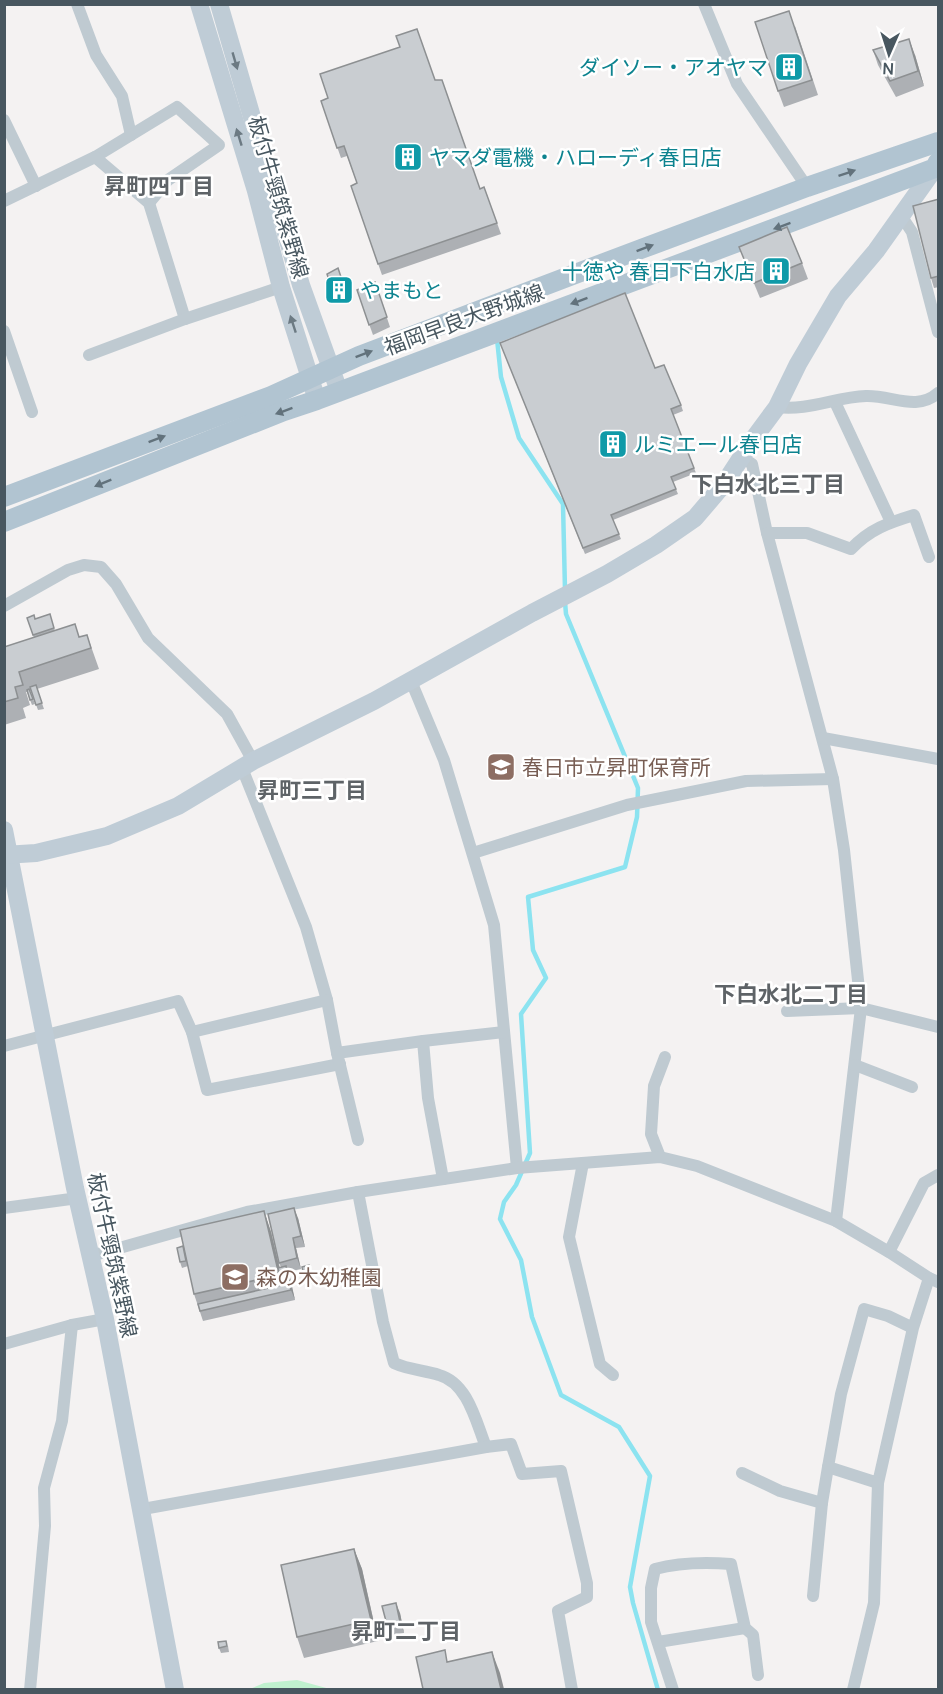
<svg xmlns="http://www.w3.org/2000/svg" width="943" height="1694" font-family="Manrope,'Noto Sans JP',sans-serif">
<rect width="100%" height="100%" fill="#f4f2f2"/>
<path fill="#c0f2cf" d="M297 1680 330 1689H250L264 1683Z"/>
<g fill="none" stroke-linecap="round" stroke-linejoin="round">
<g stroke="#8ce3f0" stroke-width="4.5">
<path d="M497 339 501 377 519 438 563 504 565 590"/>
<path d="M565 602 566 614 638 788 637 817 625 867 528 897 533 950 546 978 521 1014 530 1153 516 1185 504 1202 500 1219 521 1260 532 1317 561 1395 619 1427 650 1476 630 1587 633 1603 658 1690"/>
</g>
<g stroke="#bfcad1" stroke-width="12">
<path d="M77 4 96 55 122 96 131 135"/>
<path d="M704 4 737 84 807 187"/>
<path d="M4 120 36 186"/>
<path d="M95 157 177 107 219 145 168 180 149 203"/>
<path d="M4 201 95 157 149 203 185 319"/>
<path d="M902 217 912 232 938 332"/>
<path d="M4 331 32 412"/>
<path d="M89 355 185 319 281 287"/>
<path d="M835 402 891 522"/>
<path d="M777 407C808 411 836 397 866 396 892 395 916 412 938 393"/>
<path d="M741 457 752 464 767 533 833 779 844 850 861 1008 836 1221"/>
<path d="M767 533H807L851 549C870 529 888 523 914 515L929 557"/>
<path d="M4 606 68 570 84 565 101 567 116 584 148 638 227 714 253 761"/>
<path d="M411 681 444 760 494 925 517 1168"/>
<path d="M823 738 938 759"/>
<path d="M242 768 306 927 327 1000 337 1053"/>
<path d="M473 853 627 805 746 781 833 779"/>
<path d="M787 1011 861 1008 938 1027"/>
<path d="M192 1032 207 1090 340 1064"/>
<path d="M423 1041 428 1098 443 1179"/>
<path d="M4 1046 178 1001 192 1032 327 1000"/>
<path d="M855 1065 912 1087"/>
<path d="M358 1140 337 1053 423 1041 504 1032"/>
<path d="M660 1157 651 1134 654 1086 665 1057"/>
<path d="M583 1163 569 1237 600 1364 613 1375"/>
<path d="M358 1192 383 1322 394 1363C409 1370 424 1370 439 1375 468 1383 476 1422 486 1447"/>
<path d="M4 1208 78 1198"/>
<path d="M889 1252 924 1183 938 1175"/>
<path d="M91 1256 247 1212 358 1192 517 1168 660 1157 697 1166 836 1221 889 1252 929 1278 938 1282"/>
<path d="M913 1328 888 1316 864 1309 841 1394 828 1467 878 1483 913 1328 929 1278"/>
<path d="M4 1344 72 1325 105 1319"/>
<path d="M742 1473 780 1491 822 1503"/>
<path d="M143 1509 486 1447 511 1444 522 1474 561 1471 587 1583V1597L558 1611 572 1690"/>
<path d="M813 1596 822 1503 828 1467"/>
<path d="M658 1642 745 1628"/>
<path d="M30 1690 45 1526 44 1488 62 1421 72 1325"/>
<path d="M673 1690 651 1622V1588L655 1569C681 1562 705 1562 731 1564L745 1628 753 1635 758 1675"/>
<path d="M853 1690 874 1603 878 1483"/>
</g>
<g stroke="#bfccd6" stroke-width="18">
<path d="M199 4 256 191 281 287 317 400"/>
<path d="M219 4 301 285 339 391"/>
<path d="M4 830 75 1188 105 1319 175 1690"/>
<path d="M4 855 36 853 107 836 178 806 253 761 374 701 532 613 607 574 656 545 695 518 724 484 754 438 777 407 798 364 838 296 876 251 935 168H938"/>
</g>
<g stroke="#b1c4d1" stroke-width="20">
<path d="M4 497 271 396 359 356 641 249 807 187 938 142"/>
<path d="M4 522 284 411 317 400 935 168 938 162"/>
</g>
</g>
<g fill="#adb0b4">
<path d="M795 26 818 95 784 107 778 91Z"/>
<path d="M873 50 915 55 924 86 896 97 878 65Z"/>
<path d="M436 80 480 189 484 187 501 234 382 275 351 186 357 183 347 156 341 158 321 101Z"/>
<path d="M939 199V287L934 288 931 278Z"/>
<path d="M739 247 802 263 808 279 760 298Z"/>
<path d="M338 268 349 300 337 303 335 298Z"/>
<path d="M375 282 390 327 373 335 357 290Z"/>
<path d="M500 343 655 368 681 405 683 411 673 415 696 473 673 482 678 494 613 520 621 539 585 554Z"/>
<path d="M50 614 55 631 80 637 87 635 99 669 37 689 44 709 38 710 31 691H30L35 704 32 705 27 692H26L30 705 23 708 26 718 4 725V647L34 638 27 618 36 619Z"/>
<path d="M264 1211 271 1232 280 1268 281 1267 279 1263 298 1218 305 1247 296 1248 301 1269 288 1272 295 1300 203 1321 194 1294 188 1266 182 1268 180 1262 183 1246Z"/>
<path d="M309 1265 314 1283 307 1285 305 1279Z"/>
<path d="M354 1549 362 1569 378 1641 304 1658 297 1637Z"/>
<path d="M400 1613 404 1633 390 1636 387 1625Z"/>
<path d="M228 1646 229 1652 221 1653 219 1648Z"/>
</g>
<g fill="#8d9092">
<path d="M909 39 915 55 924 86 918 71Z"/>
<path d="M294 1208 298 1218 305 1247 301 1236Z"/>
<path d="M264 1211 271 1232 285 1291 279 1275Z"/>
<path d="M293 1238 296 1248 301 1269 297 1258Z"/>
<path d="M286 1266 290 1277 295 1300 291 1290Z"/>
<path d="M354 1549 362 1569 378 1641 371 1620Z"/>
<path d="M396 1603 400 1613 404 1633 400 1622Z"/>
<path d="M492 1652 500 1673 504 1689H501Z"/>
</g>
<g fill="#c9cdd1" stroke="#8d9092" stroke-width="1.5">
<path d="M789 11 812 80 778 91 755 22Z"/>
<path d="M417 29 435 80H442L480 189 484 187 497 223 378 264 351 186 357 183 344 146 337 148 321 101 328 98 320 74 400 47 396 36Z"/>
<path d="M909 39 918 71 890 81 873 50Z"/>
<path d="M939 199V276L931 278 913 206Z"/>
<path d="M787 227 802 263 754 283 739 247Z"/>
<path d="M338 268 347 295 335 298 327 274Z"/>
<path d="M375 282 387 317 369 325 357 290Z"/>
<path d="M625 293 655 368 664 365 681 405 671 409 694 468 671 477 676 489 611 515 619 534 583 548 500 343Z"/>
<path d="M50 614 54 628 33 635 27 618 34 615 35 619Z"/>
<path d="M75 624 79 637 87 635 91 648 19 672 23 685 15 687 18 698 4 702V647Z"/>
<path d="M36 685 42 703 36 705 30 687Z"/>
<path d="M29 689 33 699 30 700 27 690Z"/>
<path d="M294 1208 301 1236 293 1238 297 1258 279 1263 268 1214Z"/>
<path d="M264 1211 279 1275 194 1294 180 1230Z"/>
<path d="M183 1246 186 1261 180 1262 177 1248Z"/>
<path d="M309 1265 312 1278 305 1279 302 1267Z"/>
<path d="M286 1266 291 1290 200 1311 198 1304 282 1285 278 1268Z"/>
<path d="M354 1549 371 1620 297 1637 281 1565Z"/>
<path d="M396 1603 400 1622 387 1625 382 1606Z"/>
<path d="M226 1641 227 1646 219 1648 218 1642Z"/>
<path d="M445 1650 447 1662 492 1652 501 1689H423L416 1657Z"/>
</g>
<defs><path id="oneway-solid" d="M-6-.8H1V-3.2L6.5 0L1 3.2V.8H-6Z" transform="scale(1.5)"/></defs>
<g fill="#6c7a83">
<use href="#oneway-solid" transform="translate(235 61) rotate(74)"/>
<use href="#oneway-solid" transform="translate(239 137) rotate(-107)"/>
<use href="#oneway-solid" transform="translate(293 324) rotate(-108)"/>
</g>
<g fill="#62727c">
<use href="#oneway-solid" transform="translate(847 173) rotate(-19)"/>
<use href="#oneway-solid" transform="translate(782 226) rotate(160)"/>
<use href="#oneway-solid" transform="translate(645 248) rotate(-21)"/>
<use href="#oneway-solid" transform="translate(579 301) rotate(160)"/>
<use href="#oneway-solid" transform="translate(364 354) rotate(-21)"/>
<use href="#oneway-solid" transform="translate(284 411) rotate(160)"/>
<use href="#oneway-solid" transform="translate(157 439) rotate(-21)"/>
<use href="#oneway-solid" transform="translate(103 483) rotate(158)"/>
</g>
<defs>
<g id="building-square" transform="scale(1.5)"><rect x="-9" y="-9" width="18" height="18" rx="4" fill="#0f9aa8" stroke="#fff"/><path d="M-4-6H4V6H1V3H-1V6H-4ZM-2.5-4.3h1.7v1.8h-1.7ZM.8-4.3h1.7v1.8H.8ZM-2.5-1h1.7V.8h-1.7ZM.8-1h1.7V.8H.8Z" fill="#fff"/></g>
<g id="school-square" transform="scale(1.5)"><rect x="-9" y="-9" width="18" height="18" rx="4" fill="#8d6e63" stroke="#fff"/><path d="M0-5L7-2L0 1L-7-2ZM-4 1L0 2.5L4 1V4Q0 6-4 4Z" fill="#fff"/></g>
</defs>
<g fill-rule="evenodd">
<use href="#building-square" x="789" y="67"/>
<use href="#building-square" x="408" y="157"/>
<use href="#building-square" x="776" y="271"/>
<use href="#building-square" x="339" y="290"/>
<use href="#building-square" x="613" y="444"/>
<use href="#school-square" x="501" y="767"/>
<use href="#school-square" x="235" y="1277"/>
</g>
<g text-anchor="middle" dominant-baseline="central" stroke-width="5" stroke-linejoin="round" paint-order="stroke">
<g font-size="21" fill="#0d838f" stroke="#fff" text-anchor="start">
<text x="768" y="67" text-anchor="end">ダイソー・アオヤマ</text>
<text x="429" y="157">ヤマダ電機・ハローディ春日店</text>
<text x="755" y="271" text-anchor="end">十徳や 春日下白水店</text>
<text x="360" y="290">やまもと</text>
<text x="634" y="444">ルミエール春日店</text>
</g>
<g font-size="21" fill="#485760" stroke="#fff">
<text transform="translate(279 197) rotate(74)">板付牛頸筑紫野線</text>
<text transform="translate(464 319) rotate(-20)">福岡早良大野城線</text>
<text transform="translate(113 1255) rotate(78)">板付牛頸筑紫野線</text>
</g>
<g font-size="21" fill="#785e54" stroke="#fff" text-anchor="start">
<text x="522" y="767">春日市立昇町保育所</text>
<text x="256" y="1277">森の木幼稚園</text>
</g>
<g font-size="22" font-weight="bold" fill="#5e6367" stroke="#fff">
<text x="159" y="186">昇町四丁目</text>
<text x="768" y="484">下白水北三丁目</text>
<text x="312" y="790">昇町三丁目</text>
<text x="791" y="994">下白水北二丁目</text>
<text x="406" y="1631">昇町二丁目</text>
</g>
</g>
<rect width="943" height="1694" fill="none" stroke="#485760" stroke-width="12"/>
<g transform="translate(889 54) rotate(183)" stroke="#ffffff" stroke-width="4.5" paint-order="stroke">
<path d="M0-4.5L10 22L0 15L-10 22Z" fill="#485760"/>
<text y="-9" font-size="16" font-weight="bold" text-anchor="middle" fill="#485760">N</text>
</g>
</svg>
